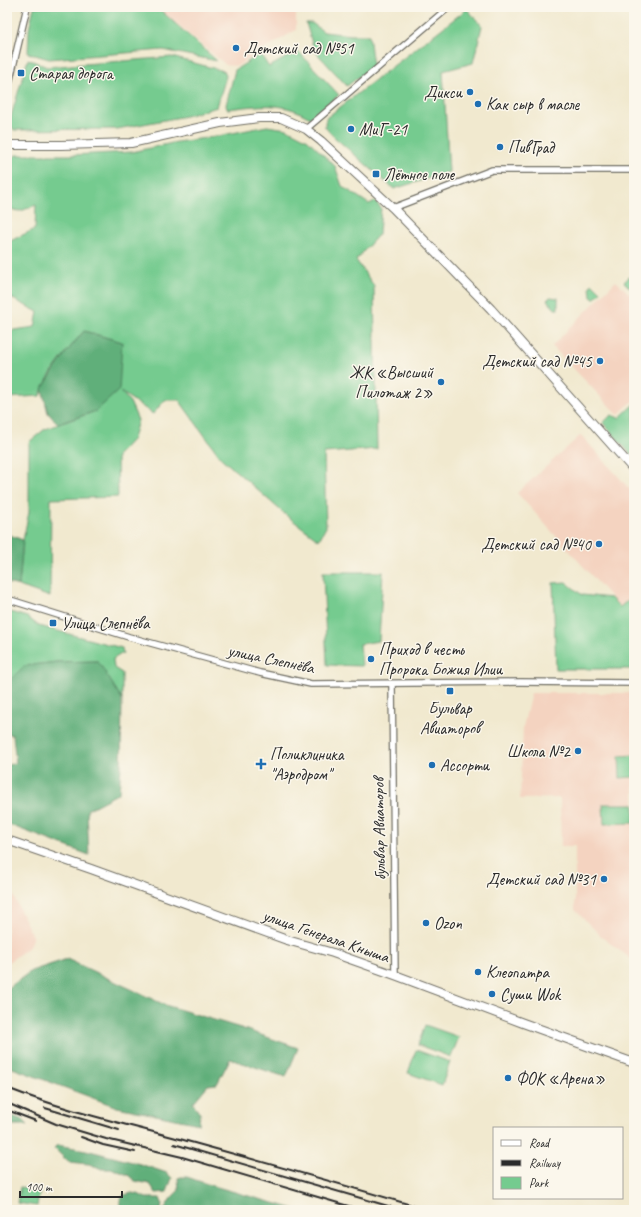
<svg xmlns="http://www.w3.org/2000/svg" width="641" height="1217" font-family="Caveat,sans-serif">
<rect width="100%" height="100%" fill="#fbf7ec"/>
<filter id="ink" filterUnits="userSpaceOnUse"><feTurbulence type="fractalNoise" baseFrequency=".025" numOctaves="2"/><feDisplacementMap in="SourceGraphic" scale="8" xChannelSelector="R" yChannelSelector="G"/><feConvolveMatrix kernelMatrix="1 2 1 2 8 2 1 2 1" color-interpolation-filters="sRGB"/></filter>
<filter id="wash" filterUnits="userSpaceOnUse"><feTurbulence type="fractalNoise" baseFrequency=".012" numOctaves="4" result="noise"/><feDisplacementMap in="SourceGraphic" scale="16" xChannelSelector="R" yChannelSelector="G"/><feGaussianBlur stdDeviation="0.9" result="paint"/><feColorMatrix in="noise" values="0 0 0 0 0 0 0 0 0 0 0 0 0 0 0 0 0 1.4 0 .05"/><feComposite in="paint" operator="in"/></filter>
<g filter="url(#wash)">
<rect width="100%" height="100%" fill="#f1e9cf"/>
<g fill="#f4d3c0">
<path d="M157 7H296V30L237 66 226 65Z"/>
<path d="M616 281 634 298V400L618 415 552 346Z"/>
<path d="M581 435 634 494V595L620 607 517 493Z"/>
<path d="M531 693H634V961L603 938 575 910V846H561L560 798 520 799 523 727Z"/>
<path d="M7 874 13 895 33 938 28 948 7 963Z"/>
</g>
<g fill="#75cb8f" stroke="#507b5d">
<path d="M34 7H157L217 61 163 50 49 59 28 53 29 29Z"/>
<path d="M467 9 482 26 473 63 443 71 449 172 394 189 333 136 325 127 326 118Z"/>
<path d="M306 23H312L324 32 351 35H369L373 66 347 86 314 50Z"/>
<path d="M298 51 339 95 311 118C305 116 300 112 294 110 273 102 248 107 227 109L226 105 235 70 260 54 269 67Z"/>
<path d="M172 57 224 71 226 76 217 107 186 116 117 129 14 130 9 123 28 59 47 67Z"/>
<path d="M267 126 287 129 308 140 335 166 342 186 369 204 375 201 381 208 379 234 356 260 374 286 377 449 324 453 326 527 319 540 287 516 221 458 179 400H165L153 414 121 392 130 402 138 420 133 439 117 456 118 497 51 499 50 597 19 586 23 540 29 512V442L45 429 96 411 122 342 84 331C69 349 47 374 40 396L7 398V331L35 327 38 312 13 299 7 292 8 242 35 229 36 205 21 211 7 210V162L16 155H72L132 152 177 142 213 137Z"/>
<path d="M634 272V292L624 282Z"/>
<path d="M593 284 601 292 594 299 591 297 590 286Z"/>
<path d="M550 297 558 298V309H555L547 300Z"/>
<path d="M634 404V458L603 423 611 415 619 418Z"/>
<path d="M323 572H383L379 641 360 644 362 666 327 665Z"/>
<path d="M566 582 582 595 611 598 620 607 634 595V669H556L553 583Z"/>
<path d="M7 611 27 617 39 626 122 648 123 653 113 659 114 668 122 673V699L97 661 57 662 24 666 7 683Z"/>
<path d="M634 755V777L620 778 619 756Z"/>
<path d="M603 804H634V823L604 824Z"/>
<path d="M425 1025 459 1037 451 1057 418 1045Z"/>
<path d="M416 1050 450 1062 442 1085 408 1073Z"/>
<path d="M20 1187 40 1190 37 1206 17 1203Z"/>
</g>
<g fill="#60af7a" stroke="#466d52">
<path d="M84 331 122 342 119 390 96 411 58 424 48 413 42 389 65 354Z"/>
<path d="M7 534 23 540 19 586 7 583Z"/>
<path d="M98 661 122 699 121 767 119 793 87 810 89 855 7 824V765L16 763 13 736 7 732V683L24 666 57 662Z"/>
<path d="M67 959 165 1005 244 1029 298 1048 286 1077 230 1059 217 1084 208 1085 193 1103 200 1113 199 1124 117 1107 7 1066V989L31 971Z"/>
<path d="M7 1114 23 1120 28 1125H7Z"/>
<path d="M57 1145 86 1150 140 1164 167 1173 172 1178 167 1192 156 1193 150 1184 135 1181 128 1175 113 1169H102L89 1164 68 1162 54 1148Z"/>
<path d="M181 1177H187L210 1185 298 1210H164L171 1198 179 1190 178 1178Z"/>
<path d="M132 1193 138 1194 146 1198H160L162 1203 161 1210H122L120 1208V1200L124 1195Z"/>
</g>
</g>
<g filter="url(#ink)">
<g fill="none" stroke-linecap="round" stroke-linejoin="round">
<g stroke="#706e64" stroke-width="8">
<g id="street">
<path d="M7 92 27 7"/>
<path d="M306 129 449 7"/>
<path d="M393 208 492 170H634"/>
<path d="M7 599 129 637 260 673 311 684 520 682 634 683"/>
<path d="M392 684 395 975"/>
</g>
</g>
<g stroke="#706e64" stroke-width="10">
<g id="secondary">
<path d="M7 145H61L131 143 220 123 259 118H281L306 129 321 141 393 208 491 309 634 470"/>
<path d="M7 840 91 869 287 940 333 953 395 975 523 1023 634 1063"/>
</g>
</g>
<use href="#street" stroke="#fff" stroke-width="5.5"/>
<use href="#secondary" stroke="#fff" stroke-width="8"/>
<g stroke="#2b2b2b" stroke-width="2">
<path d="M7 1088C66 1111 126 1124 187 1141 267 1163 348 1186 428 1210"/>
<path d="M7 1103 56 1124 106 1139 182 1157 362 1210"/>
<path d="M45 1108 119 1130"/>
<path d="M7 1110 36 1121"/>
<path d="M81 1137 103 1145 135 1152"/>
<path d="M174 1144 402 1210"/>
</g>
</g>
</g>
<g fill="#1f6fb2" stroke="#fbf7ec" stroke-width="1.5">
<circle cx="236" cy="48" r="4"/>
<rect x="17" y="69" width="8" height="8" rx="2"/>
<circle cx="470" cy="92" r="4"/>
<circle cx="478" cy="104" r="4"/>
<circle cx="351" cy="129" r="4"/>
<circle cx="500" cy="147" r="4"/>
<rect x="372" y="170" width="8" height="8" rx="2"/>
<circle cx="600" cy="361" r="4"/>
<circle cx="441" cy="382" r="4"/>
<circle cx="599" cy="544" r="4"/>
<rect x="49" y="619" width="8" height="8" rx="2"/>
<circle cx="371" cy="659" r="4"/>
<rect x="446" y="687" width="8" height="8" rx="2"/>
<circle cx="578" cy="751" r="4"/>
<path d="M259 758h4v4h4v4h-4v4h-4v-4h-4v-4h4z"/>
<circle cx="432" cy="765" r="4"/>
<circle cx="604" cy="879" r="4"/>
<circle cx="426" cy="923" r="4"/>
<circle cx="478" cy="972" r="4"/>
<circle cx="492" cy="994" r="4"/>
<circle cx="508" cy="1078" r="4"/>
</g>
<g text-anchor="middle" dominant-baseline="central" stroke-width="3" stroke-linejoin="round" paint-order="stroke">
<g font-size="17" fill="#2b2b2b" stroke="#fbf7ec" text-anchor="start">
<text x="244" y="48">Детский сад №51</text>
<text x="29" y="73">Старая дорога</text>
<text x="462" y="92" text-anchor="end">Дикси</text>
<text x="486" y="104">Как сыр в масле</text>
<text x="359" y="129">МиГ-21</text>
<text x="508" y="147">ПивГрад</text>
<text x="384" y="174">Лётное поле</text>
<text x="592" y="361" text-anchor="end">Детский сад №45</text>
<text x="433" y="372" text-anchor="end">ЖК «Высший<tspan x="433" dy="20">Пилотаж 2»</tspan></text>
<text x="591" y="544" text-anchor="end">Детский сад №40</text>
<text x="61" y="623">Улица Слепнёва</text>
<text x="379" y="649">Приход в честь<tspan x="379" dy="20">Пророка Божия Илии</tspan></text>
<text x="450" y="708" text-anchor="middle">Бульвар<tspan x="450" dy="20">Авиаторов</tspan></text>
<text x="570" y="751" text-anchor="end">Школа №2</text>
<text x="270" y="754">Поликлиника<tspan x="270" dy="20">"Аэродром"</tspan></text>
<text x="440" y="765">Ассорти</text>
<text x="596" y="879" text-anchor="end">Детский сад №31</text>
<text x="434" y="923">Ozon</text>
<text x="486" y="972">Клеопатра</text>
<text x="500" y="994">Суши Wok</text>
<text x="516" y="1078">ФОК «Арена»</text>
</g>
<g font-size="17" fill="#2b2b2b" stroke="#fbf7ec">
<text transform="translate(271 659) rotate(12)">улица Слепнёва</text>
<text transform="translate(379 829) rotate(-91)">бульвар Авиаторов</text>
<text transform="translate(326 936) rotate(19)">улица Генерала Кныша</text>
</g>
</g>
<rect width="641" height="1217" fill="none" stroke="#fbf7ec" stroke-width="24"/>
<rect x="493" y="1127" width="130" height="72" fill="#fbf7ec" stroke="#a8a59f"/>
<rect x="501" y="1140" width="20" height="6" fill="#ffffff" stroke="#a8a59f"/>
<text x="529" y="1147" font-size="12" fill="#2b2b2b">Road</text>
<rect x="501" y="1160" width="20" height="6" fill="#2b2b2b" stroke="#a8a59f"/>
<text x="529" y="1167" font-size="12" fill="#2b2b2b">Railway</text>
<rect x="501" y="1177" width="20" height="12" fill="#75cb8f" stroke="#a8a59f"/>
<text x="529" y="1187" font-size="12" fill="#2b2b2b">Park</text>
<path d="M20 1191v6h102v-6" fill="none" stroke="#2b2b2b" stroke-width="2"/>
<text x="26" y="1191" font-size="12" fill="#2b2b2b" stroke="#fbf7ec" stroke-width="3" paint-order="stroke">100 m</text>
</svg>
